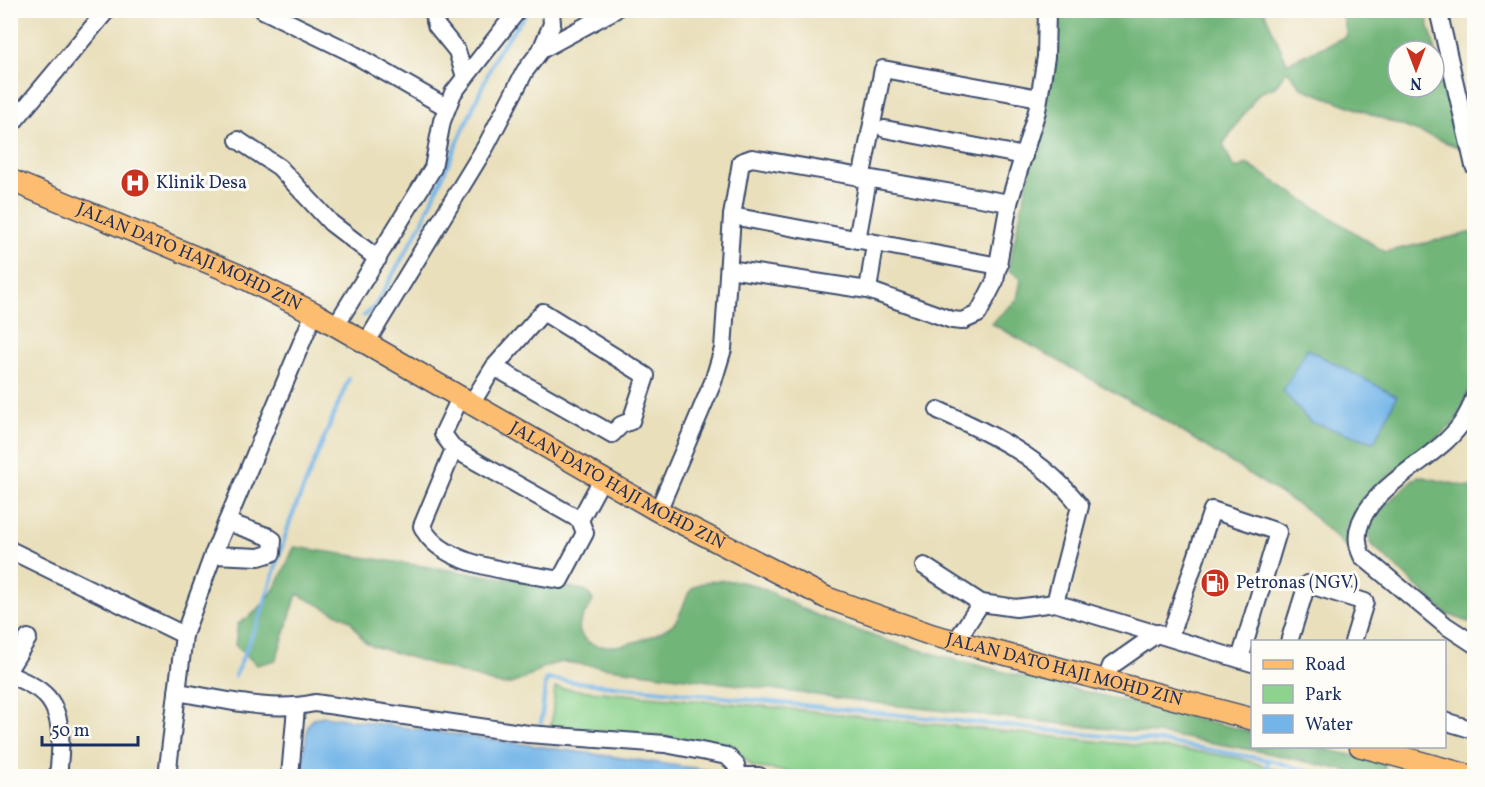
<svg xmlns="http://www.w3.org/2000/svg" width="1485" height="787" font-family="Vollkorn,serif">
<rect width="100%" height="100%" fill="#fdfcf7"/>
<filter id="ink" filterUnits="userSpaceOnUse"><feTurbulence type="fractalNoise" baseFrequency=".0167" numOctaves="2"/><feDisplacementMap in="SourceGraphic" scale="12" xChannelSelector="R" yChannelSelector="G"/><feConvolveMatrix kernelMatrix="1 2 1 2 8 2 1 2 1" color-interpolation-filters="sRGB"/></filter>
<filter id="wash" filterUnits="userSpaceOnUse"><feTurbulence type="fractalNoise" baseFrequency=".008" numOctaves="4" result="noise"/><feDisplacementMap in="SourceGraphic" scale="24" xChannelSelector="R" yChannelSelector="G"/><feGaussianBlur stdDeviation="1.35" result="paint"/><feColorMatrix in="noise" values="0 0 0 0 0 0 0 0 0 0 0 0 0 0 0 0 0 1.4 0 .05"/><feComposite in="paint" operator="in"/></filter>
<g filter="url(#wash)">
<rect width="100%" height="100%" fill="#e9dfbb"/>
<path fill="#8dd38e" stroke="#548176" stroke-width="1.5" d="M555 688 771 707 1199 752 1238 758 1300 776H821L753 767 736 750 671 737 551 727Z"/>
<g fill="#72b579" stroke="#46726c" stroke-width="1.5" fill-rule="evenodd">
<path d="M1053 11H1264L1287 63 1347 36 1342 11H1425L1461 148 1302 88 1287 70 1275 87 1259 93 1223 144 1234 169 1247 164 1385 252 1474 232V379L1455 423 1365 495 1345 529 1351 552 1308 511 1162 419 991 323 1017 300 1021 279 1008 269 1044 109ZM1398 51H1434V87H1398Z"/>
<path d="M1418 476 1474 488V624L1447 614 1370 543 1368 525 1376 513Z"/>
<path d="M294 547 585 590 593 600C590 611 576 619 580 632 591 662 658 638 674 623 684 613 683 597 693 588 702 580 721 580 732 581 759 582 784 600 807 611 833 623 861 632 888 641 941 657 996 670 1050 683 1118 700 1185 716 1252 732V746L1316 747 1377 761 1385 764 1384 774 1369 776 1263 752 1173 736 900 706 564 662C540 663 524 685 501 685L373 646 364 641 350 620 297 594 276 660 257 665 235 645 238 624C269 607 281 579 294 547Z"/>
</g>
<g fill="#73b5e8" stroke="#4772a3" stroke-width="1.5">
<path d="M1307 349 1397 396 1374 442 1310 422 1283 391Z"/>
<path d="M323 716 707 770 713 771 715 776H300L308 725 313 719Z"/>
</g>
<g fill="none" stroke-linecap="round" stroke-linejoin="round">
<g stroke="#73b5e8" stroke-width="4">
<path d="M364 316 375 306 422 223 498 51 529 10"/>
<path d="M235 676 261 614 290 521 349 378"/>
<path d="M541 723 546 679 1164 742 1269 760 1324 776"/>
<path d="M1263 776 1269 760"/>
</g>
</g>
</g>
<g filter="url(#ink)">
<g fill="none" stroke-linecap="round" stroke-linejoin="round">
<g stroke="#3a496c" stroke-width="20">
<g id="minor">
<path d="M263 10 348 51 446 107"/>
<path d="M432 10 436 25 457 51 465 77"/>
<path d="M1438 10 1474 166"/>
<path d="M541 50 552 24 551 10"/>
<path d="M10 126 107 10"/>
<path d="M885 129 1024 156"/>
<path d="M238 140 279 167 331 223 378 259"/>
<path d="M861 179 883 69 1039 98"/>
<path d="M732 216 999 266"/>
<path d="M857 240 868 180"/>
<path d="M729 269 868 290 952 320 962 321 978 314 995 281 1009 203 1037 111 1046 57 1047 10"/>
<path d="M868 290 875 244"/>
<path d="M336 325 433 168 442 121 453 93 518 10"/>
<path d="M366 343 486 146 525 71 541 50 615 10"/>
<path d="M1474 398C1469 415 1460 428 1447 440 1417 469 1338 507 1362 556L1445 625 1474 644"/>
<path d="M471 404 494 367 543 312 646 376 631 421 621 425 612 434 494 367"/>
<path d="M938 410C992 434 1043 458 1080 506L1055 603"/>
<path d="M454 449 422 526C440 568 521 572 560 580L585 533 580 520 454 449 443 434 460 398"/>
<path d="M658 511 713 382 723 349 732 216 741 162 752 158 1009 203"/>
<path d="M580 520 602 479"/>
<path d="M10 550 184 635"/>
<path d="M213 555 259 557 272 553 273 540 267 536 227 522"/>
<path d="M924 566 981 603 1016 608 1055 603 1252 663"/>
<path d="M1170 636 1212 510 1278 532 1240 659"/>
<path d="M956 641 981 603"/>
<path d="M1289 642 1307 584 1365 602 1353 642"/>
<path d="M10 667 28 638"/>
<path d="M10 675C21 680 35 685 44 694 65 713 61 751 58 776"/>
<path d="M1106 680 1111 666 1158 633"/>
<path d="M177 692C222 699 270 713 315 703L528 734 665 744 727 756 736 765 738 776"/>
<path d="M1444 721 1474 730"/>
<path d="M167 776 184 635 213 555 314 313"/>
<path d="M290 776 296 708"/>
<path d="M743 776H759"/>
</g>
</g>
<g stroke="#3a496c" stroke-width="24">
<g id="major">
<path id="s1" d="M10 180 236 274 314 313 658 511 827 598 932 635 1252 719"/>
<path d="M1360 746 1471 776"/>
</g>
</g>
<use href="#minor" stroke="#fff" stroke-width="16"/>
<use href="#major" stroke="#fcbd6f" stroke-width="21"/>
</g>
</g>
<defs>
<g id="hospital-disc" transform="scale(1.5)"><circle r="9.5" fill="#c8321e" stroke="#fdfcf7"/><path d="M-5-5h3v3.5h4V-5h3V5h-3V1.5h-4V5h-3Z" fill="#fff"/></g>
<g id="fuel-disc" transform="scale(1.5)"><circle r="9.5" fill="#c8321e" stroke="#fdfcf7"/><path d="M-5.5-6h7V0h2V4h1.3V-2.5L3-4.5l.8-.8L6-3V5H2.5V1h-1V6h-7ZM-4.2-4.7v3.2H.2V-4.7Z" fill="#fff"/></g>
</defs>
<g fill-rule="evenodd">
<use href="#hospital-disc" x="135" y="183"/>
<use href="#fuel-disc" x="1215" y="583"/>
</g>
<g text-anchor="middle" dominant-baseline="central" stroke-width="6" stroke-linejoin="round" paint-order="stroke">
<g font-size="18" fill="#1b2f5e" stroke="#fdfcf7" text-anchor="start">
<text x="156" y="183">Klinik Desa</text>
<text x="1236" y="583">Petronas (NGV)</text>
</g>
<g font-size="18" fill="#1b2f5e" stroke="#fdfcf7">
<text stroke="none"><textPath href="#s1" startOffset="195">JALAN DATO HAJI MOHD ZIN</textPath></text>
<text stroke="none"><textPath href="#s1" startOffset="681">JALAN DATO HAJI MOHD ZIN</textPath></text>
<text stroke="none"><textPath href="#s1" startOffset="1167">JALAN DATO HAJI MOHD ZIN</textPath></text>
</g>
</g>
<rect width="1485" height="787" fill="none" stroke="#fdfcf7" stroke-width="36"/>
<rect x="1251" y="640" width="195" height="108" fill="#fdfcf7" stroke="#a3aaba" stroke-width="1.5"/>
<rect x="1263" y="660" width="30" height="9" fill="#fcbd6f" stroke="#a3aaba" stroke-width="1.5"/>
<text x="1305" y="670" font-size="18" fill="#1b2f5e">Road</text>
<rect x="1263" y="685" width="30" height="18" fill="#8dd38e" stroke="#a3aaba" stroke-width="1.5"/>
<text x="1305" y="700" font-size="18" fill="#1b2f5e">Park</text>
<rect x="1263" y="715" width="30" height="18" fill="#73b5e8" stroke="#a3aaba" stroke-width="1.5"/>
<text x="1305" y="730" font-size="18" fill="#1b2f5e">Water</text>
<g transform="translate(1416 69) rotate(180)"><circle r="28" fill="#fdfcf7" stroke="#a3aaba" stroke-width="1.5"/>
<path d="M0-4.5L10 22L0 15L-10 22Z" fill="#c8321e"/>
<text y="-9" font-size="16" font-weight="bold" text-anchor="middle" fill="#1b2f5e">N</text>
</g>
<path d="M42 736v9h96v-9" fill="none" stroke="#1b2f5e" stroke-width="3"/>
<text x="51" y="736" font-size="18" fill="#1b2f5e" stroke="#fdfcf7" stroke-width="4.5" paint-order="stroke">50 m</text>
</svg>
